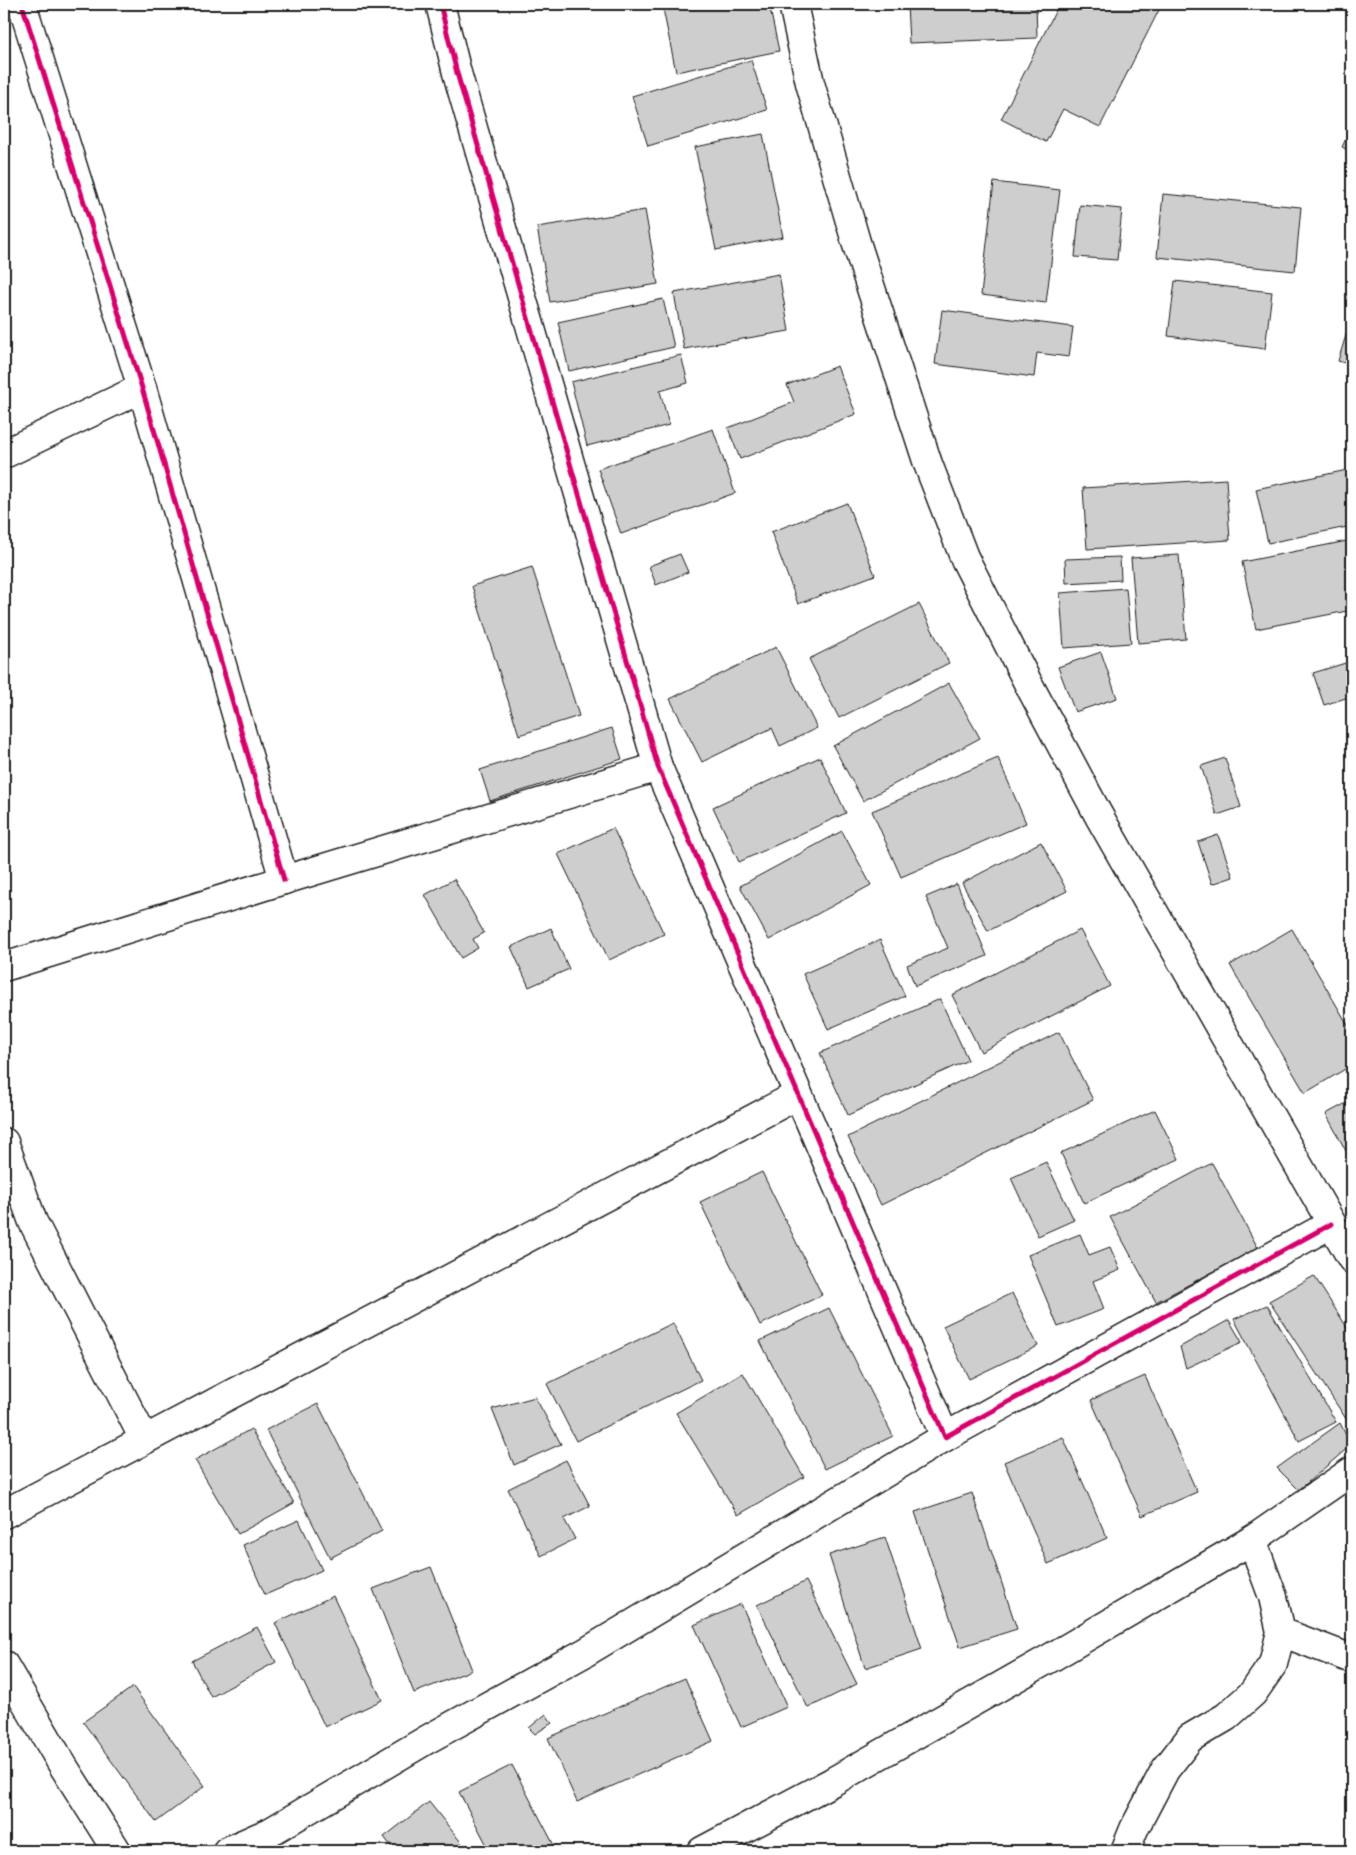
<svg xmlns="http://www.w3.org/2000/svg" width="1356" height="1855" font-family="Caveat,sans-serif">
<rect width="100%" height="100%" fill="#fff"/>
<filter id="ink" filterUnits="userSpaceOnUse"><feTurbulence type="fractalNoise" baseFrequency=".02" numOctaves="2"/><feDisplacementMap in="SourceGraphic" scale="10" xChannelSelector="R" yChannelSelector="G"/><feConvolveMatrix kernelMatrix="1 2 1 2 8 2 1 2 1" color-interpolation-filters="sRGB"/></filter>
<g filter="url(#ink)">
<g fill="#cecece" stroke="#1c1c1c">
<path d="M662 4H769L779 51 676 72Z"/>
<path d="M907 4H1036L1037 38 909 43Z"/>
<path d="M1059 4H1162L1100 127 1063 109 1046 142 1001 119Z"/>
<path d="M751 60 767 110 648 146 632 96Z"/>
<path d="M1352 126V152L1342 147Z"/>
<path d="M763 134 783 237 716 250 695 147Z"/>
<path d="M994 182 1060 190 1046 303 981 295Z"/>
<path d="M1163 194 1301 207 1295 271 1157 257Z"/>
<path d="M1080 205 1122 209 1117 260 1075 257Z"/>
<path d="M645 210 658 284 550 302 537 227Z"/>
<path d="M779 274 789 331 684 349 674 293Z"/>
<path d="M1175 281 1272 292 1265 349 1168 336Z"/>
<path d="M663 299 674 347 569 371 558 322Z"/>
<path d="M942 310 1073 327 1069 357 1037 353 1034 377 935 364Z"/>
<path d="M1352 316V365L1338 361Z"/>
<path d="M681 355 688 383 660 391 669 425 587 446 571 382Z"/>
<path d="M837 366 856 414 740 459 728 428 794 402 787 385Z"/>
<path d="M713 429 735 493 621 534 598 469Z"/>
<path d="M1352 469V526L1268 543 1256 489Z"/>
<path d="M1226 479 1230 540 1087 549 1083 488Z"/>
<path d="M847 503 875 575 798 604 771 532Z"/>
<path d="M1352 540V610L1256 629 1242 562Z"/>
<path d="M680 554 688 572 656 585 649 566Z"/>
<path d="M1179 555 1186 639 1138 643 1131 558Z"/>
<path d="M1120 557 1121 580 1066 583 1065 559Z"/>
<path d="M532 567 579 716 519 735 472 586Z"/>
<path d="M1126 588 1131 643 1064 648 1060 593Z"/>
<path d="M919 604 949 663 839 718 809 659Z"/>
<path d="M776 647 817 728 780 746 772 728 702 762 670 699Z"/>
<path d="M1101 652 1117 698 1075 712 1058 667Z"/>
<path d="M1352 661V696L1324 705 1313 673Z"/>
<path d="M949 683 980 738 863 801 833 746Z"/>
<path d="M612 728 622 759 490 801 480 770Z"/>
<path d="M820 757 846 813 739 862 713 807Z"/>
<path d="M998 758 1026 823 901 877 872 811Z"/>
<path d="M1225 758 1241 807 1217 815 1201 766Z"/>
<path d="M613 828 664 934 609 960 558 854Z"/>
<path d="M842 831 871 885 769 940 740 886Z"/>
<path d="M1218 835 1233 877 1212 884 1198 842Z"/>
<path d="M1041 842 1067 891 988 931 962 883Z"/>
<path d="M454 879 484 933 473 939 478 948 461 958 425 895Z"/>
<path d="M957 884 987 956 915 986 907 965 948 948 926 897Z"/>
<path d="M551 928 569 969 529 987 511 947Z"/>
<path d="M1292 929 1352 1032V1065L1305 1093 1230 965Z"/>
<path d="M1080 930 1110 986 981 1052 952 995Z"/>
<path d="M880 940 905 996 828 1029 803 974Z"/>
<path d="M940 999 968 1060 848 1115 820 1053Z"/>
<path d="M1059 1032 1093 1100 881 1205 848 1137Z"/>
<path d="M1352 1100V1162L1326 1114Z"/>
<path d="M1155 1110 1179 1159 1084 1203 1061 1153Z"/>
<path d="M1046 1162 1074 1220 1038 1236 1011 1178Z"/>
<path d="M1212 1163 1258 1248 1156 1302 1110 1217Z"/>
<path d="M762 1172 822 1295 760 1325 700 1202Z"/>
<path d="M1080 1234 1089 1255 1110 1247 1120 1270 1093 1281 1104 1309 1058 1327 1028 1255Z"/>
<path d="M1314 1276 1352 1335V1428L1269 1301Z"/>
<path d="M1012 1293 1038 1346 969 1379 943 1326Z"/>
<path d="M1267 1305 1336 1422 1299 1441 1234 1319Z"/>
<path d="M829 1308 893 1436 825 1469 760 1341Z"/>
<path d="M1229 1320 1242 1342 1186 1368 1180 1347Z"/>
<path d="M673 1323 701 1380 576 1441 547 1384Z"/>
<path d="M743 1373 804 1477 738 1515 676 1413Z"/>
<path d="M1145 1376 1197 1492 1142 1516 1091 1400Z"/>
<path d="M535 1397 561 1444 514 1465 492 1409Z"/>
<path d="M318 1404 382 1531 330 1558 266 1430Z"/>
<path d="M1340 1423 1351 1445 1299 1490 1277 1468Z"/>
<path d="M251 1429 294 1503 238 1534 195 1460Z"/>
<path d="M1063 1437 1107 1538 1048 1564 1004 1462Z"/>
<path d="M566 1460 590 1506 564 1519 575 1539 541 1556 508 1489Z"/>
<path d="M972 1493 1017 1629 960 1647 915 1512Z"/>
<path d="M299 1520 322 1570 265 1595 243 1545Z"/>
<path d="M885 1537 922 1649 865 1668 829 1555Z"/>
<path d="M431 1567 472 1670 414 1693 373 1589Z"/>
<path d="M806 1581 857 1684 808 1708 757 1605Z"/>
<path d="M333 1596 382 1700 325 1727 275 1623Z"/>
<path d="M741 1604 787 1707 741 1727 694 1625Z"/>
<path d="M257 1627 276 1662 211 1697 192 1661Z"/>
<path d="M685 1678 713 1741 577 1802 548 1738Z"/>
<path d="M133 1687 205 1786 156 1822 83 1722Z"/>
<path d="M546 1714 552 1723 535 1734 529 1728Z"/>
<path d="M512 1765 557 1851H490L459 1792Z"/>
<path d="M429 1802 468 1851H395L384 1837Z"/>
</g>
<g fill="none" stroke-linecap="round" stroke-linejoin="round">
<g stroke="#1c1c1c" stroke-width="31">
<g id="minor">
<path d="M22 4 142 388 284 880"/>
<path d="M440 4 457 73 658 767 945 1437 1331 1224"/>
<path d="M4 454 142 388"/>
<path d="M4 967 284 880 658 767"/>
<path d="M4 1142 33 1222 144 1439"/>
<path d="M4 1514 798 1095"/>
<path d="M1281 1632 1352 1659"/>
<path d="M4 1665 62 1764 117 1851"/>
<path d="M227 1851 270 1832 428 1739 586 1652 945 1437"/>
<path d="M702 1851 832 1782 1052 1657 1252 1540 1352 1471"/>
<path d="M1125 1851 1134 1829 1165 1770 1190 1738 1226 1717 1253 1693 1273 1664 1281 1632 1273 1597 1252 1540"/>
</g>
</g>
<g stroke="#1c1c1c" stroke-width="31">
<path id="secondary" d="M793 4 810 83 856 242 928 464 964 557 1028 683 1099 816 1352 1259"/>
</g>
<use href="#minor" stroke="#fff" stroke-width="28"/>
<use href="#secondary" stroke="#fff" stroke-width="28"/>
<g stroke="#fff" stroke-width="8">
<g id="cycleway">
<path d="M22 4 142 388 284 880"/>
<path d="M440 4 457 73 658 767 945 1437 1331 1224"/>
</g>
</g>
<use href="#cycleway" stroke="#d6006c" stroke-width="5"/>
</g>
</g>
<rect width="1356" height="1855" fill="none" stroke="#fff" stroke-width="20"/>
<rect x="10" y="10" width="1336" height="1835" fill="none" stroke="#1c1c1c" stroke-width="2" filter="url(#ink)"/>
</svg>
